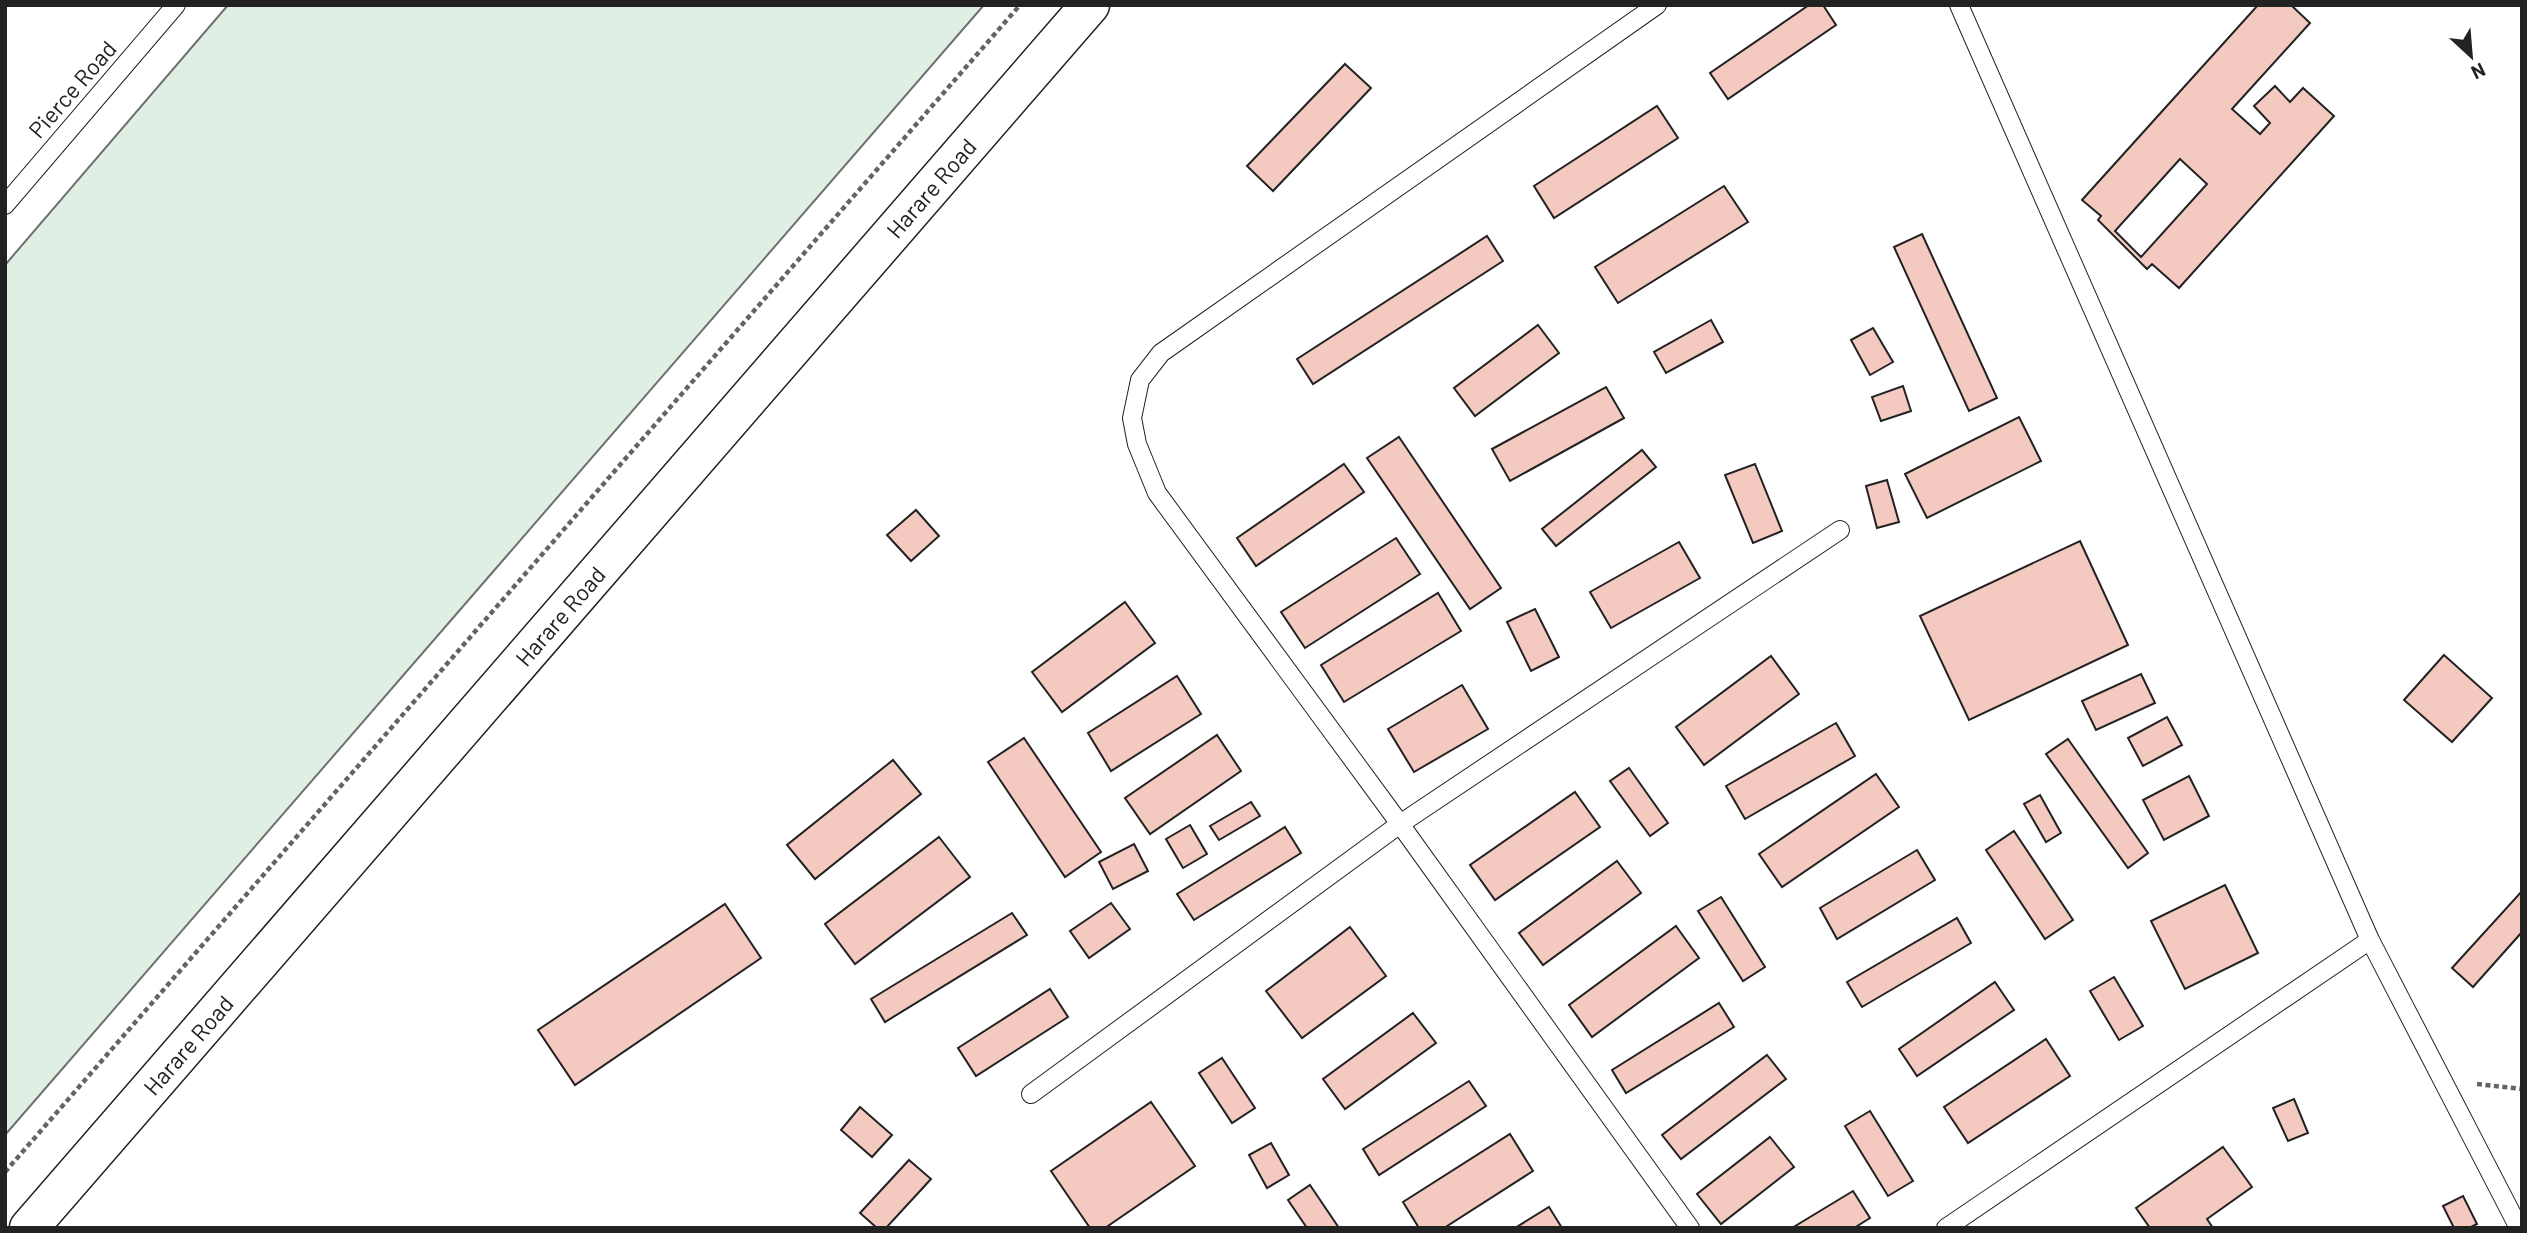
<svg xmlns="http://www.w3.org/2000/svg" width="2527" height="1233" font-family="Barlow,sans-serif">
<rect width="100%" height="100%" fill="#fff"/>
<path fill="#e0efe3" stroke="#6f6f6f" stroke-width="2" d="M228 5H984L5 1135V265Z"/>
<g fill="#f3c9c0" stroke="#222" stroke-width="2" fill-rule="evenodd">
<path d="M1809 5H1823L1836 25 1728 99 1710 73Z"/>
<path d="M2258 5H2291L2310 23 2232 109 2260 134 2270 123 2254 106 2275 86 2290 102 2303 88 2334 116 2179 288 2152 264 2147 269 2098 220 2101 216 2082 200ZM2180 159 2207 184 2141 257 2115 231Z"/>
<path d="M1345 64 1371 88 1273 191 1247 166Z"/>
<path d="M1657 106 1678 138 1554 218 1534 186Z"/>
<path d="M1724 186 1748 222 1618 303 1595 267Z"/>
<path d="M1922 234 1997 398 1969 411 1894 247Z"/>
<path d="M1487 236 1503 261 1313 384 1297 359Z"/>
<path d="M1711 320 1723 342 1666 373 1654 352Z"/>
<path d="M1538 325 1559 353 1475 416 1454 388Z"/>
<path d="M1873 328 1893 362 1870 375 1851 340Z"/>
<path d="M1903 386 1911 411 1881 421 1872 397Z"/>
<path d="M1606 387 1624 418 1510 481 1492 449Z"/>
<path d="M2019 417 2041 461 1927 518 1905 474Z"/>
<path d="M1399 437 1501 588 1470 609 1367 458Z"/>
<path d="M1642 450 1656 467 1556 546 1542 529Z"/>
<path d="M1344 464 1364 492 1256 566 1237 538Z"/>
<path d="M1755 464 1782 531 1753 543 1725 475Z"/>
<path d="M1887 480 1899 522 1877 528 1866 486Z"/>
<path d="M916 510 939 536 911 561 887 535Z"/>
<path d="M1396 538 1420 574 1305 648 1281 612Z"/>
<path d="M2080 541 2128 645 1969 720 1920 616Z"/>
<path d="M1679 542 1700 578 1611 628 1590 592Z"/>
<path d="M1438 593 1461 631 1344 702 1321 665Z"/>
<path d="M1125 602 1155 643 1062 712 1032 672Z"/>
<path d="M1535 609 1559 657 1531 671 1507 622Z"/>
<path d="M2444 655 2492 698 2452 742 2404 700Z"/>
<path d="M1771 656 1799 694 1704 765 1676 727Z"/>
<path d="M2141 674 2155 703 2096 730 2082 701Z"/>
<path d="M1177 676 1201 714 1111 771 1088 733Z"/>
<path d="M1462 685 1488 729 1414 772 1388 729Z"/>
<path d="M2167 717 2182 745 2143 766 2128 738Z"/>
<path d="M1836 723 1855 756 1745 819 1726 786Z"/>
<path d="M1217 735 1241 771 1150 834 1125 798Z"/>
<path d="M1024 738 1101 852 1065 877 988 762Z"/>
<path d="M2068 739 2148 853 2128 868 2046 754Z"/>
<path d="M893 760 921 794 815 879 787 845Z"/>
<path d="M1629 768 1668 823 1650 836 1610 781Z"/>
<path d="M1876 774 1899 807 1782 887 1759 854Z"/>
<path d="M2189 776 2209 816 2164 840 2143 800Z"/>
<path d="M1575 792 1600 827 1495 900 1470 865Z"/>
<path d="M2040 795 2061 833 2046 842 2024 804Z"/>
<path d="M1251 802 1260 816 1219 840 1210 826Z"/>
<path d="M1190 825 1207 854 1183 868 1166 839Z"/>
<path d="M1285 827 1301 853 1194 920 1177 894Z"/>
<path d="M2014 831 2073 920 2045 939 1986 850Z"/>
<path d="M939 837 970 877 855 964 825 924Z"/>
<path d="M1134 844 1148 871 1113 889 1099 862Z"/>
<path d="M1917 850 1935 880 1837 939 1820 908Z"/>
<path d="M1617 861 1641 893 1543 965 1519 933Z"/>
<path d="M2225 885 2258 953 2185 989 2151 921Z"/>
<path d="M2522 891V932L2473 987 2452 968Z"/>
<path d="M1721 897 1765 967 1743 981 1698 911Z"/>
<path d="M1111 903 1130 929 1089 958 1070 931Z"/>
<path d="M725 904 761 958 575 1085 538 1030Z"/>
<path d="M1012 913 1027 935 885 1022 871 999Z"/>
<path d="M1957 918 1971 943 1862 1007 1847 982Z"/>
<path d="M1676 926 1699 958 1592 1037 1569 1005Z"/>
<path d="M1350 927 1386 976 1302 1038 1266 991Z"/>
<path d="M2114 977 2143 1026 2119 1040 2090 991Z"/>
<path d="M1995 982 2014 1010 1917 1076 1899 1049Z"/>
<path d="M1050 989 1068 1017 976 1076 958 1048Z"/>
<path d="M1719 1003 1734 1027 1626 1093 1612 1070Z"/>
<path d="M1413 1013 1436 1043 1345 1109 1323 1079Z"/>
<path d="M2046 1039 2070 1076 1968 1143 1944 1107Z"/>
<path d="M1767 1055 1786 1079 1681 1159 1662 1135Z"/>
<path d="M1222 1058 1255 1108 1232 1123 1199 1073Z"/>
<path d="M1469 1081 1486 1106 1379 1175 1363 1149Z"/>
<path d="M2294 1099 2308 1133 2288 1141 2273 1108Z"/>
<path d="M1151 1102 1195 1166 1105 1228H1090L1051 1171Z"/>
<path d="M860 1107 892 1135 872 1157 841 1130Z"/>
<path d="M1870 1111 1913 1181 1888 1196 1845 1126Z"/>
<path d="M1510 1134 1533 1171 1444 1228H1419L1403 1202Z"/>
<path d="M1770 1137 1794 1167 1721 1224 1697 1194Z"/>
<path d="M1271 1143 1289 1175 1267 1188 1249 1155Z"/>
<path d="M2223 1147 2252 1187 2207 1219 2213 1228H2150L2136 1208Z"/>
<path d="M909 1160 931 1179 886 1228H877L860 1213Z"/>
<path d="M1310 1185 1339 1228H1307L1288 1200Z"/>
<path d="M1853 1191 1870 1218 1854 1228H1792Z"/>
<path d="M2463 1196 2477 1224 2469 1228H2454L2443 1206Z"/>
<path d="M1549 1207 1562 1228H1515Z"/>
</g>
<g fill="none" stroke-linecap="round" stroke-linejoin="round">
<g stroke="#222" stroke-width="20">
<g id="service">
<path d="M1657 5 1161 353 1140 380 1132 418 1137 444 1157 493 1400 824 1690 1228"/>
<path d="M1959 5 2370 940 2519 1228"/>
<path d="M5 205 176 5"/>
<path d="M1031 1094 1400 824 1840 530"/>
<path d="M1946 1228 2370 940"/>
</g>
</g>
<g stroke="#222" stroke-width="41">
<path id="trunk" d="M29 1228 1090 5"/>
</g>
<g stroke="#646464" stroke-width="4.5" stroke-dasharray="5 3.5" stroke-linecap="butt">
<path d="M2477 1084 2522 1089"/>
<path d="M5 1172 1020 5"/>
</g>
<use href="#service" stroke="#fff" stroke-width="18"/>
<use href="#trunk" stroke="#fff" stroke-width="38"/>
</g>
<g text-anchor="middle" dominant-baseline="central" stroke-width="5" stroke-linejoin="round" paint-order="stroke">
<g font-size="23" fill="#222" stroke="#fff">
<text transform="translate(72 89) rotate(-49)">Pierce Road</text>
<text transform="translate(931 188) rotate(-49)">Harare Road</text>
<text transform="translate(560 616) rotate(-49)">Harare Road</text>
<text transform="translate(188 1045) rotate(-49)">Harare Road</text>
</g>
</g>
<rect width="2527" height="1233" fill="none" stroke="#222222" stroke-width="14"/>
<g transform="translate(2471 56) rotate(154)" stroke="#ffffff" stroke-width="5" paint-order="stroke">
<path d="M0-5L12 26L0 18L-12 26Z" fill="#222222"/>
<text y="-10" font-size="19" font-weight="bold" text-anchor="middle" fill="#222222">N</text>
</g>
</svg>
